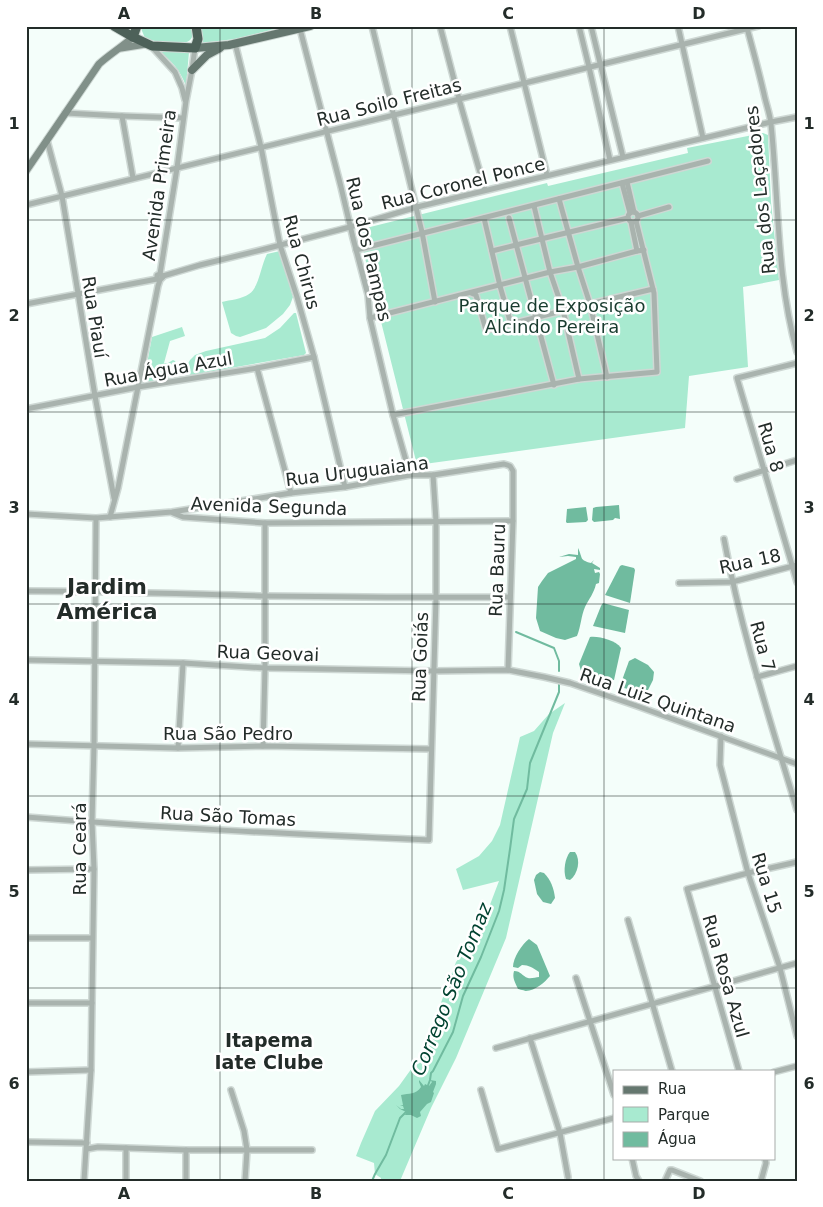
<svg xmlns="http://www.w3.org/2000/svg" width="823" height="1207" font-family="'DejaVu Sans',sans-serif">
<rect width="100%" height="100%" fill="#f4fefa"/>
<g fill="#a8ead0">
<path d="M142 26H190C204 52 156 43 145 38L142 31Z"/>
<path d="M201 26 234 27 286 26 235 39 201 43 203 38Z"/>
<path d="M159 51 189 52 186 86C180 70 172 61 159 51Z"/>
<path d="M763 133 768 135 771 202 779 280 743 287 748 367 689 376 685 428 417 465 358 230 547 183 548 186 688 153 687 148Z"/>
<path d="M280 251 293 297 290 305 283 314 266 328 240 337 236 336 231 333 222 302C230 300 242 299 249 294 259 288 261 265 267 254Z"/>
<path d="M294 313H296L306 353 304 355 191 375 186 373 185 371 186 367 190 360 195 355 206 351 265 338 280 328Z"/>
<path d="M182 327 185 336 170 341 164 363H168L173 360 175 361 178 366C171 382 162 379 147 382L144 380 152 337Z"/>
<path d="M565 703 553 733 506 938 456 1058 431 1108 400 1181H381V1178L375 1174 374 1163 356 1156 361 1143 375 1111 399 1086 417 1061 428 1038 456 962 480 931 499 881 463 890 456 869 479 856 492 841 500 825 520 737 534 731 549 714Z"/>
</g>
<g fill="#70bb9f">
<path d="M619 505 620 519 615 518 613 520 594 522 592 520 593 508 596 507Z"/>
<path d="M586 507 588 520 586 522 567 523 566 522 567 509Z"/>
<path d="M578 548C583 558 579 560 591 563L594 560 592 563 600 568V570L594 569 595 573 599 572 600 574 599 583 596 584C594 593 589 599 585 607 581 616 581 626 577 636L565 640 556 638 540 631 536 618 538 587 542 581 548 573 576 559V557L568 556 559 557 569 554 578 555Z"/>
<path d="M622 565 634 568 635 570 630 603 605 595 620 566Z"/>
<path d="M603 603 629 610 625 633 593 626 601 606Z"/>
<path d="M590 637C599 636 615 640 621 648L614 680C604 681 590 676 581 671L579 664Z"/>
<path d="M635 658 648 665 654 672 653 680 648 690 640 692 624 688 621 683 629 661Z"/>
<path d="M570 852H575C581 860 578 874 570 880L566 879C563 871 565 858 570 852Z"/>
<path d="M540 872 544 873C551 880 554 889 555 898L551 904 543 902 537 894 534 880 536 875Z"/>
<path d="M529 939 537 945 550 976C545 982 535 991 526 991 526 991 518 989 518 989 515 982 512 978 514 971 521 971 522 976 528 978 531 979 536 977 539 977V972C533 968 529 965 522 965L518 968 513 967C513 958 522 944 529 939Z"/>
<path d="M419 1080 424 1086 425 1084 429 1086 432 1082 430 1080 436 1081V1084L433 1092 434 1093 431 1102 427 1104 420 1112 421 1116 417 1118 411 1115H403L406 1114V1112L400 1109 396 1105 401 1109H404L403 1106 400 1105H403L401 1095C409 1093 416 1095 421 1087L419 1082Z"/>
</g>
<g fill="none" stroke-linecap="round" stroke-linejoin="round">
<g stroke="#70bb9f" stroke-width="2">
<path d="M516 632 554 648 559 661V671"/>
<path d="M427 1088 430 1080 431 1073 433 1071 453 1032 463 996 481 957 499 911 504 890 510 849 514 819 527 789 530 763 559 692V682"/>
<path d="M372 1181 375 1174 386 1155 400 1118 408 1110"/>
</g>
<g stroke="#ced8d4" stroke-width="8">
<g id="street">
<path d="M372 26 422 232 435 302"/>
<path d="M440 26 459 99 485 190"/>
<path d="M510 26 547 175"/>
<path d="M579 26 589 67 610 160"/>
<path d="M591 26 623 157"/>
<path d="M678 26 703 138"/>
<path d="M747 28C753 50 759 72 764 94 766 104 770 114 771 124 779 200 776 277 797 352"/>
<path d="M300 29 341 187 353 238 368 295 370 318 393 415 410 475"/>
<path d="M235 43 261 147 280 245 297 297 314 357 345 487"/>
<path d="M152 47 175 72 182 88 185 100"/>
<path d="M65 113 122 116 183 118"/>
<path d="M122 116 133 178"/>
<path d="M47 140 62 196 95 396 114 498"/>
<path d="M627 182 634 212"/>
<path d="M622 183 630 213"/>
<path d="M559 199 578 267 590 304 607 377"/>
<path d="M26 205 758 26"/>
<path d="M534 206 550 272 563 310 579 379"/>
<circle cx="633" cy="217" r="5"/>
<path d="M638 216 669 207"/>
<path d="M484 218 500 286 511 324"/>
<path d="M509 218 554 385"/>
<path d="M631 222 637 251"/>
<path d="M356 250 708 161"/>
<path d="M492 251 516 245 628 218"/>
<path d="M163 276 200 265 265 249 350 227 417 207 771 122 797 117"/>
<path d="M157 279V275L160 274 177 168 186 101 192 70 195 48"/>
<path d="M471 293 476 295 486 330 590 304 653 289"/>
<path d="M26 304 157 279"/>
<path d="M370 318 550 272 578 267 637 251 644 250"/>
<path d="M797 363 737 378 797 582"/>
<path d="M257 368 291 493"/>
<path d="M26 409 138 387 257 368 314 357"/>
<path d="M393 415 579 379 657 372 654 293 636 221"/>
<path d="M737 479 797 460"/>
<path d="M173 513 183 517 265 523 513 521"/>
<path d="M26 514 96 518 172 512 291 493 345 487 410 475H433L504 464 510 466 513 471V521L508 670"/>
<path d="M110 517 118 488 158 286 160 280 163 277 162 275 160 274"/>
<path d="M724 539C741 631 770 720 797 810"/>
<path d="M679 583 732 582 797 565"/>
<path d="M26 591C106 591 185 594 265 596 346 597 428 598 510 597"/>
<path d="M26 660 183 663 265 668 433 671 508 670 544 677 570 683 637 706 797 764"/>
<path d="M757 677 797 666"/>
<path d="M721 736 720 765 748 873 780 968 797 1036"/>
<path d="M26 744 178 748 263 746 430 749"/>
<path d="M263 746 265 668V523"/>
<path d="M178 748 183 663"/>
<path d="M26 817C160 828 294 834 429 840L436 598V521L433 475"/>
<path d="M26 870 94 869"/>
<path d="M628 920 672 1071"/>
<path d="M26 938H92"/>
<path d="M576 978 614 1095"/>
<path d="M26 1003H92"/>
<path d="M530 1038 560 1133 568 1177"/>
<path d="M496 1048 797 963"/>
<path d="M739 1071 687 889 748 873 797 862"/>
<path d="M26 1072 91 1070"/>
<path d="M774 1072 797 1066"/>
<path d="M231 1090 244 1131 247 1150 245 1181"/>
<path d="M481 1090 498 1149 614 1118"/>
<path d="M26 1142 87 1143"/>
<path d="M87 1149 98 1147 186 1150H312"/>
<path d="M632 1158 636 1176 639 1181"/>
<path d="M84 1181 91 1070 94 869 92 822 94 745 96 518"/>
<path d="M126 1181V1148"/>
<path d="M186 1181V1150"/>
<path d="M665 1181 670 1170H672L700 1181"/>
<path d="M761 1181 766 1163 765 1158"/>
</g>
</g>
<g stroke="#ced8d4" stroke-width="9">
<g id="secondary">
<path d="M121 48 146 44"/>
<path d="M26 171 99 64C110 54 122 47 133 37"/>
</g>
</g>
<g stroke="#ced8d4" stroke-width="10">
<g id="primary">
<path d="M195 48 229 45 310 26"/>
<path d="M192 70 207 55 220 48"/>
</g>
</g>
<g stroke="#ced8d4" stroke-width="11">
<g id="highway">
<path d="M114 26 133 37 152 46 195 48 198 39 196 26"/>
<path d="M133 37 137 26"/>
</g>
</g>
<use href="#street" stroke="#a9b3ae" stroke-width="5"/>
<use href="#secondary" stroke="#819089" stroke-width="7"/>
<use href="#primary" stroke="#65776f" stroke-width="8"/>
<use href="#highway" stroke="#4d6159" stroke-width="9"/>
</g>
<path fill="none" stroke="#232c29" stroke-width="1" stroke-opacity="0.55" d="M220 26V1181M412 26V1181M604 26V1181M26 220H797M26 412H797M26 604H797M26 796H797M26 988H797"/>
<g text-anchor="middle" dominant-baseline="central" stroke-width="5" stroke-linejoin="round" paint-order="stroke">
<g font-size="18" fill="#232c29" stroke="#fff">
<text transform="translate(389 102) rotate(-14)">Rua Soilo Freitas</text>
<text transform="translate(463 183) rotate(-14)">Rua Coronel Ponce</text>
<text transform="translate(159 185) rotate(-82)">Avenida Primeira</text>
<text transform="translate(760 190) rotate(-96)">Rua dos Laçadores</text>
<text transform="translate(369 249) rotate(77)">Rua dos Pampas</text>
<text transform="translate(302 262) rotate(75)">Rua Chirus</text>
<text transform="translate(95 317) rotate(81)">Rua Piauí</text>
<text transform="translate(168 369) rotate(-10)">Rua Água Azul</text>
<text transform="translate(771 447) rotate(74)">Rua 8</text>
<text transform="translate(357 471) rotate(-7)">Rua Uruguaiana</text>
<text transform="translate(269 506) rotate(2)">Avenida Segunda</text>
<text transform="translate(750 561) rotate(-12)">Rua 18</text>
<text transform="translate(497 570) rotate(-88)">Rua Bauru</text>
<text transform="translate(763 646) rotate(75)">Rua 7</text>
<text transform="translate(268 653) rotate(2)">Rua Geovai</text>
<text transform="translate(420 657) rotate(-88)">Rua Goiás</text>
<text transform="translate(658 700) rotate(19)">Rua Luiz Quintana</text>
<text x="228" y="733">Rua São Pedro</text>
<text transform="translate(228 816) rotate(3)">Rua São Tomas</text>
<text transform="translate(79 849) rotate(-90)">Rua Ceará</text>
<text transform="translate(767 883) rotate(73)">Rua 15</text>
<text transform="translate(726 976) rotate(74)">Rua Rosa Azul</text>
</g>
<g font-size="18" fill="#193c2f" stroke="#fff">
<text x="552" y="305">Parque de Exposição<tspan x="552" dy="21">Alcindo Pereira</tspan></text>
</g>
<g font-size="19" font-style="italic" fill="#004230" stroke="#fff">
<text transform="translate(451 989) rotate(-68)">Corrego São Tomaz</text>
</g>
<g font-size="19" font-weight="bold" fill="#232c29" stroke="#fff">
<text x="269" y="1040">Itapema<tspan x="269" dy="22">Iate Clube</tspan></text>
</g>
<g font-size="22" font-weight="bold" fill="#232c29" stroke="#fff">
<text x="107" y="586">Jardim<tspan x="107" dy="25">América</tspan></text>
</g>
</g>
<rect width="823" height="1207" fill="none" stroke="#ffffff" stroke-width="55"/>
<rect x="613" y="1070" width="162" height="90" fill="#ffffff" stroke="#a7aba9"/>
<rect x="623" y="1086" width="25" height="8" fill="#65776f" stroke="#a7aba9"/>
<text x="658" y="1094" font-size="15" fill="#232c29">Rua</text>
<rect x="623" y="1107" width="25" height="15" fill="#a8ead0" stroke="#a7aba9"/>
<text x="658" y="1120" font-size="15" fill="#232c29">Parque</text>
<rect x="623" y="1132" width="25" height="15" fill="#70bb9f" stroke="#a7aba9"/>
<text x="658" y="1144" font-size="15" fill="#232c29">Água</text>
<rect x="28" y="28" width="768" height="1152" fill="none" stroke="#232c29" stroke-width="2"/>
<g font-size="16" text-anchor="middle" font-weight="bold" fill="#232c29">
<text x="124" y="19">A</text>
<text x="316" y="19">B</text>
<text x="508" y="19">C</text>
<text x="699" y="19">D</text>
<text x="14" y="129">1</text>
<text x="809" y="129">1</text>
<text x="14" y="321">2</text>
<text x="809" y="321">2</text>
<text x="14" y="513">3</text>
<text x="809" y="513">3</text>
<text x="14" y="705">4</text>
<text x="809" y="705">4</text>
<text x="14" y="897">5</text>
<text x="809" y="897">5</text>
<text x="14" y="1089">6</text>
<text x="809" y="1089">6</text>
<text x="124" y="1199">A</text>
<text x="316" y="1199">B</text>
<text x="508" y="1199">C</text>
<text x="699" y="1199">D</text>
</g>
</svg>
